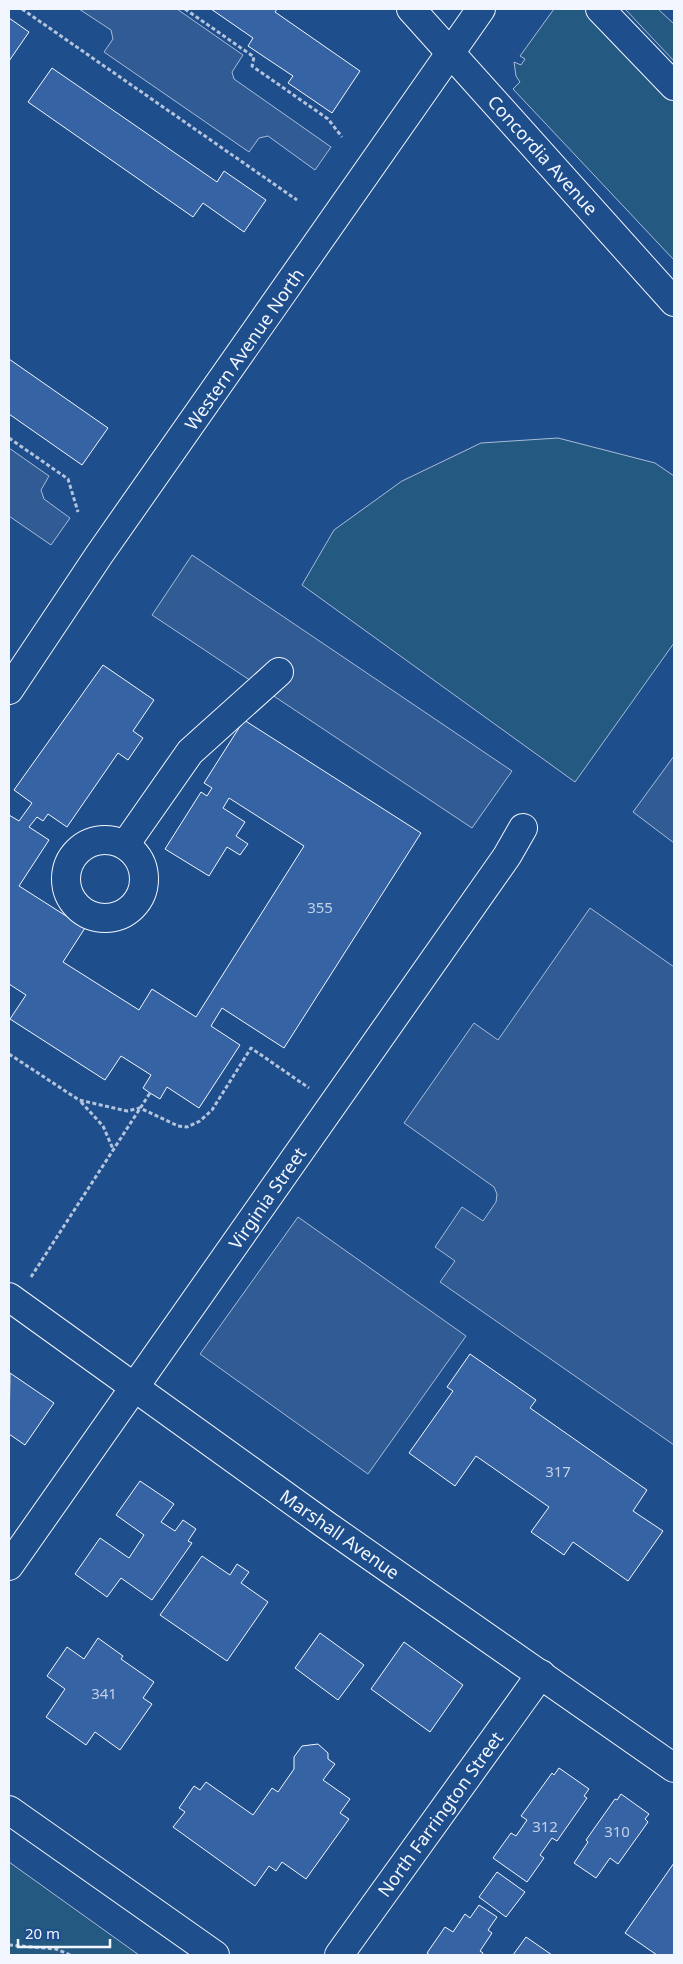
<svg xmlns="http://www.w3.org/2000/svg" width="683" height="1964" font-family="'Noto Sans',sans-serif">
<rect width="100%" height="100%" fill="#1f4e8c"/>
<g fill="#245a82" stroke="#a8bbd7">
<path d="M554 9H587L674 100V260L513 89 520 82 516 76 514 62 521 65 525 59 520 56Z"/>
<path d="M625 9H658L674 24V61Z"/>
<path d="M558 438 655 463 674 476V643L575 782 302 585 334 530 402 481 481 443Z"/>
<path d="M9 1862 139 1955H9Z"/>
</g>
<g fill="#305b95" stroke="#a8bbd7">
<path d="M79 9H177L243 55 232 72 234 79 331 147 315 170 268 136 259 138 249 152 104 52 113 39 111 30Z"/>
<path d="M9 448 49 476 41 490 44 499 70 518 51 545 9 516Z"/>
<path d="M192 555 512 771 472 828 152 615Z"/>
<path d="M674 756V843L633 812Z"/>
<path d="M590 908 674 967V1445L440 1282 455 1261 435 1247 462 1207 483 1221 496 1202 497 1194 494 1187 404 1123 474 1023 498 1040Z"/>
<path d="M298 1217 466 1336 368 1474 200 1354Z"/>
</g>
<g fill="#3563a3" stroke="#f2f6ff">
<path d="M211 9H277L275 12 360 71 332 113 288 83 293 76 248 46 253 38Z"/>
<path d="M9 18 29 32 9 61Z"/>
<path d="M52 68 217 182 224 171 266 200 244 232 203 203 193 217 28 102Z"/>
<path d="M9 359 108 428 82 465 9 414Z"/>
<path d="M103 665 154 700 133 731 143 738 128 760 118 753 67 827 48 814 43 821 37 817 29 827 49 840 19 886 85 928 63 962 139 1010 152 989 196 1017 304 846 229 798 223 808 245 822 236 836 248 844 240 855 227 847 209 876 165 849 201 792 207 796 212 788 204 783 244 720 421 833 284 1048 222 1008 211 1026 240 1045 199 1108 167 1087 160 1099 150 1093 143 1088 151 1075 121 1056 105 1080 10 1019 26 995 9 984V815L19 821 32 803 14 790Z"/>
<path d="M470 1354 536 1400 530 1408 647 1490 633 1511 663 1531 628 1581 573 1542 564 1555 531 1532 549 1507 476 1456 455 1486 409 1453 453 1391 447 1387Z"/>
<path d="M10 1373 54 1403 25 1445 9 1434Z"/>
<path d="M140 1481 174 1504 161 1522 175 1531 183 1520 196 1529 188 1541 192 1543 152 1600 121 1578 107 1597 75 1574 100 1538 129 1558 144 1535 116 1515Z"/>
<path d="M202 1556 230 1575 237 1564 249 1572 241 1583 268 1602 227 1661 160 1615Z"/>
<path d="M320 1633 364 1665 338 1700 295 1668Z"/>
<path d="M98 1638 123 1656 121 1659 154 1682 143 1698 152 1704 120 1750 95 1732 86 1745 46 1717 65 1689 47 1676 67 1647 84 1659Z"/>
<path d="M404 1642 463 1685 430 1732 371 1689Z"/>
<path d="M318 1744 328 1753V1759L335 1764 323 1780 350 1799 340 1813 349 1819 306 1879 282 1862 276 1871 269 1866 255 1886 173 1827 185 1812 179 1808 194 1786 200 1790 206 1782 253 1815 272 1788 278 1792 294 1769V1757L302 1746Z"/>
<path d="M559 1768 589 1789 584 1796 587 1798 557 1841 552 1838 540 1855 544 1858 527 1882 493 1858 511 1833 516 1836 527 1820 521 1816 552 1773 554 1775Z"/>
<path d="M621 1794 649 1814 645 1819 648 1822 618 1864 610 1858 596 1878 574 1863 588 1842 586 1840 615 1799 617 1800Z"/>
<path d="M674 1863V1955H657L625 1933Z"/>
<path d="M497 1872 525 1892 506 1917 479 1897Z"/>
<path d="M479 1905 497 1917 488 1930 492 1933 480 1951 483 1953 482 1955H430L427 1953 445 1927 453 1932 465 1914 470 1918Z"/>
<path d="M526 1937 552 1955H513Z"/>
</g>
<g fill="none" stroke-linecap="round" stroke-linejoin="round">
<g stroke="#f2f6ff" stroke-width="30">
<g id="minor">
<path d="M411 9 674 302"/>
<path d="M9 690 99 555 481 9"/>
<circle cx="105" cy="879" r="39"/>
<path d="M125 845 190 752 279 672"/>
<path d="M9 1297 326 1525 674 1768"/>
<path d="M9 1566 507 856 523 828"/>
<path d="M9 1810 215 1955"/>
<path d="M339 1955 541 1674"/>
</g>
</g>
<g stroke="#f2f6ff" stroke-width="30">
<path id="highway" d="M600 9 674 86"/>
</g>
<g stroke="#b3c4dc" stroke-width="3" stroke-dasharray="4 2.5" stroke-linecap="butt">
<path d="M22 9 297 200"/>
<path d="M185 9 254 57 252 66 328 119 342 137"/>
<path d="M9 438 68 479 78 512"/>
<path d="M9 1054 79 1100 127 1111 140 1108 178 1126 187 1127 200 1121 212 1110 251 1048 309 1088"/>
<path d="M81 1102 103 1126 113 1149"/>
<path d="M31 1277 150 1093"/>
<path d="M9 1945 56 1949 70 1955"/>
</g>
<use href="#minor" stroke="#1f4e8c" stroke-width="28"/>
<use href="#highway" stroke="#1f4e8c" stroke-width="28"/>
</g>
<g text-anchor="middle" dominant-baseline="central" stroke-width="4" stroke-linejoin="round" paint-order="stroke">
<g font-size="15" fill="#c3d1e8">
<text x="320" y="907">355</text>
<text x="558" y="1471">317</text>
<text x="104" y="1693">341</text>
<text x="545" y="1826">312</text>
<text x="617" y="1831">310</text>
</g>
<g font-size="18" fill="#f2f6ff" stroke="#1f4e8c">
<text transform="translate(543 155) rotate(48)">Concordia Avenue</text>
<text transform="translate(244 349) rotate(-55)">Western Avenue North</text>
<text transform="translate(267 1198) rotate(-55)">Virginia Street</text>
<text transform="translate(340 1534) rotate(35)">Marshall Avenue</text>
<text transform="translate(440 1814) rotate(-54)">North Farrington Street</text>
</g>
</g>
<rect width="683" height="1964" fill="none" stroke="#f2f6ff" stroke-width="20"/>
<path d="M18 1939v8h92v-8" fill="none" stroke="#f2f6ff" stroke-width="2.5"/>
<text x="25" y="1939" font-size="15" fill="#f2f6ff" stroke="#1f4e8c" stroke-width="4" paint-order="stroke">20 m</text>
</svg>
